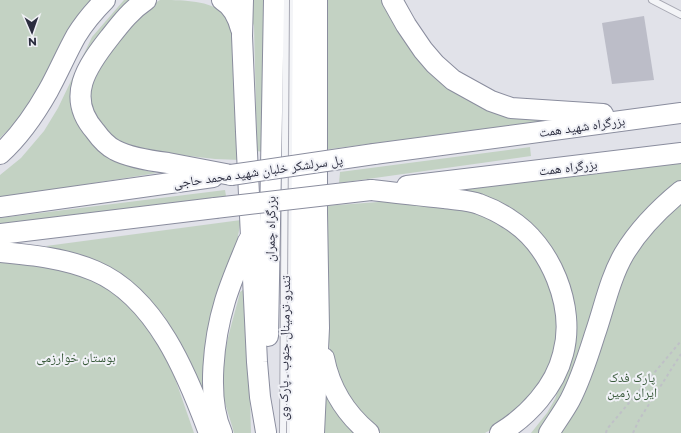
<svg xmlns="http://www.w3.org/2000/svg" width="681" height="433" font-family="Montserrat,'Noto Naskh Arabic',sans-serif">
<rect width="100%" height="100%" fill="#e1e2e9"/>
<g fill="#c3d2c3">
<path d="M0 0H97L17 121 0 138Z"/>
<path d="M124 0H129L116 15 75 108C78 116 80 127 85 134 102 161 128 167 157 173L0 198V175L21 158 44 131 58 108 92 37Z"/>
<path d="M160 0C179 0 206 0 221 11 225 15 229 20 233 25L241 160 215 159 136 150 107 135 89 106 92 76 124 30 155 3Z"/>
<path d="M244 0H263V152L257 151 254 26Z"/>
<path d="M322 0H384L431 72 565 118 323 150Z"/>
<path d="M530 147 531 156 339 183 340 172Z"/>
<path d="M681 162V185L666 195 585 349 542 433H531L547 413 555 399 561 383 570 334 530 226 423 193Z"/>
<path d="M225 190 226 196 0 224V218Z"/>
<path d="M681 197V433H555L630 255Z"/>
<path d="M392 201 453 203 517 229 552 280 561 344 533 396 492 429 485 433H381L373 428 347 400 330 355 327 315 324 206Z"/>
<path d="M241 220 232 268 209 411 184 351 164 316 139 291 96 263 46 246Z"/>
<path d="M0 257 47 262 117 291 149 326 170 364 194 433H0Z"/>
<path d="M244 289 250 398 251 433H234C230 417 223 402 222 385 221 354 233 322 240 292Z"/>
<path d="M322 367 358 433H322Z"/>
</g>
<path fill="#bcbdc8" d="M644 16 654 80 612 84 602 23Z"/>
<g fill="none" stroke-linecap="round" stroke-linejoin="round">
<g stroke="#a7a8b3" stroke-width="8">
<g id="service">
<path d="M652 0 681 15"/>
<path d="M283 433 286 0"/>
<path d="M290 433 293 0"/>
</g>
</g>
<g stroke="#8a8d9e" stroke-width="22">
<g id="trunk">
<path d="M146 0C131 10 121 23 110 37 87 66 65 97 95 131 100 138 107 146 115 150 128 157 152 161 168 163 189 167 210 171 231 175"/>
<path d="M222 0C233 6 238 18 241 29"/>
<path d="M243 0 242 36 246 132 257 362 260 397 266 432"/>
<path d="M392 0 406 25 423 50 435 64 453 80 491 101 511 108 603 114"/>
<path d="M0 154C20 136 35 114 48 91 58 73 66 54 76 36 84 23 94 11 105 0"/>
<path d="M374 154 681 113"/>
<path d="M407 186 681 153"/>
<path d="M371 190C395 193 419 195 444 198 455 200 469 200 479 204 490 208 500 213 509 219 551 245 576 307 563 354 555 387 528 416 500 433"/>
<path d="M0 207 213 177"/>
<path d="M0 234 215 208"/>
<path d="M0 252C32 255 65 258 95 271 156 297 187 374 209 433"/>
<path d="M268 336 274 0"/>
<path d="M324 358C330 389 345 413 369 433"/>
<path d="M222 433C206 398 214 337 225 301 231 281 240 261 248 241"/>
<path d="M300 433 303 0"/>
<path d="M314 433 319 328 317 213V0"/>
<path d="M549 433C556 422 564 411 570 400 581 379 588 356 595 334 604 308 610 278 624 254 639 229 659 209 681 191"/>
</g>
</g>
<g stroke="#bfc0c7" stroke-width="2" stroke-dasharray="3 3" stroke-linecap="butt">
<path d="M606 433 607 429 681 341"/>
<path d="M633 433 639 420 681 354"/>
</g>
<use href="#service" stroke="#f3f4f7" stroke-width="6"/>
<use href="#trunk" stroke="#fff" stroke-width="20"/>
<g stroke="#8a8d9e" stroke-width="22" stroke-linecap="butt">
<g id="trunk-bridge">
<path d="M231 175 374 154"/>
<path d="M215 208 371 190"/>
</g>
</g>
<use href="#trunk-bridge" stroke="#fff" stroke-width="20"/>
</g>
<g text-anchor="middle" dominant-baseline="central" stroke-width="4" stroke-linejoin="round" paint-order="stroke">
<g font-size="13" fill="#2b2d3f" stroke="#f0f1f6">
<text transform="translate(582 126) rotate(-8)">بزرگراه شهید همت</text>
<text transform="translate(568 167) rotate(-7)">بزرگراه همت</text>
<text transform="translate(258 171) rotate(-8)">پل سرلشکر خلبان شهید محمد حاجی</text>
<text transform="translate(270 229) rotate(-89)">بزرگراه چمران</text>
<text transform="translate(284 348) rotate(-89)">تندرو ترمینال جنوب ـ پارک وی</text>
</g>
<g font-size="13" fill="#395a3b" stroke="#f0f1f6">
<text x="76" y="357">بوستان خوارزمی</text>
<text x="632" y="377">پارک فدک<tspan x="632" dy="15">ایران زمین</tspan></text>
</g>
</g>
<g transform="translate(32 32) rotate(178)" stroke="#f0f1f6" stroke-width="3" paint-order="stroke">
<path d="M0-3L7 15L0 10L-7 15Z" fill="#2b2d3f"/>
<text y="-6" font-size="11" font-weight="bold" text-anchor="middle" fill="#2b2d3f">N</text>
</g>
</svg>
